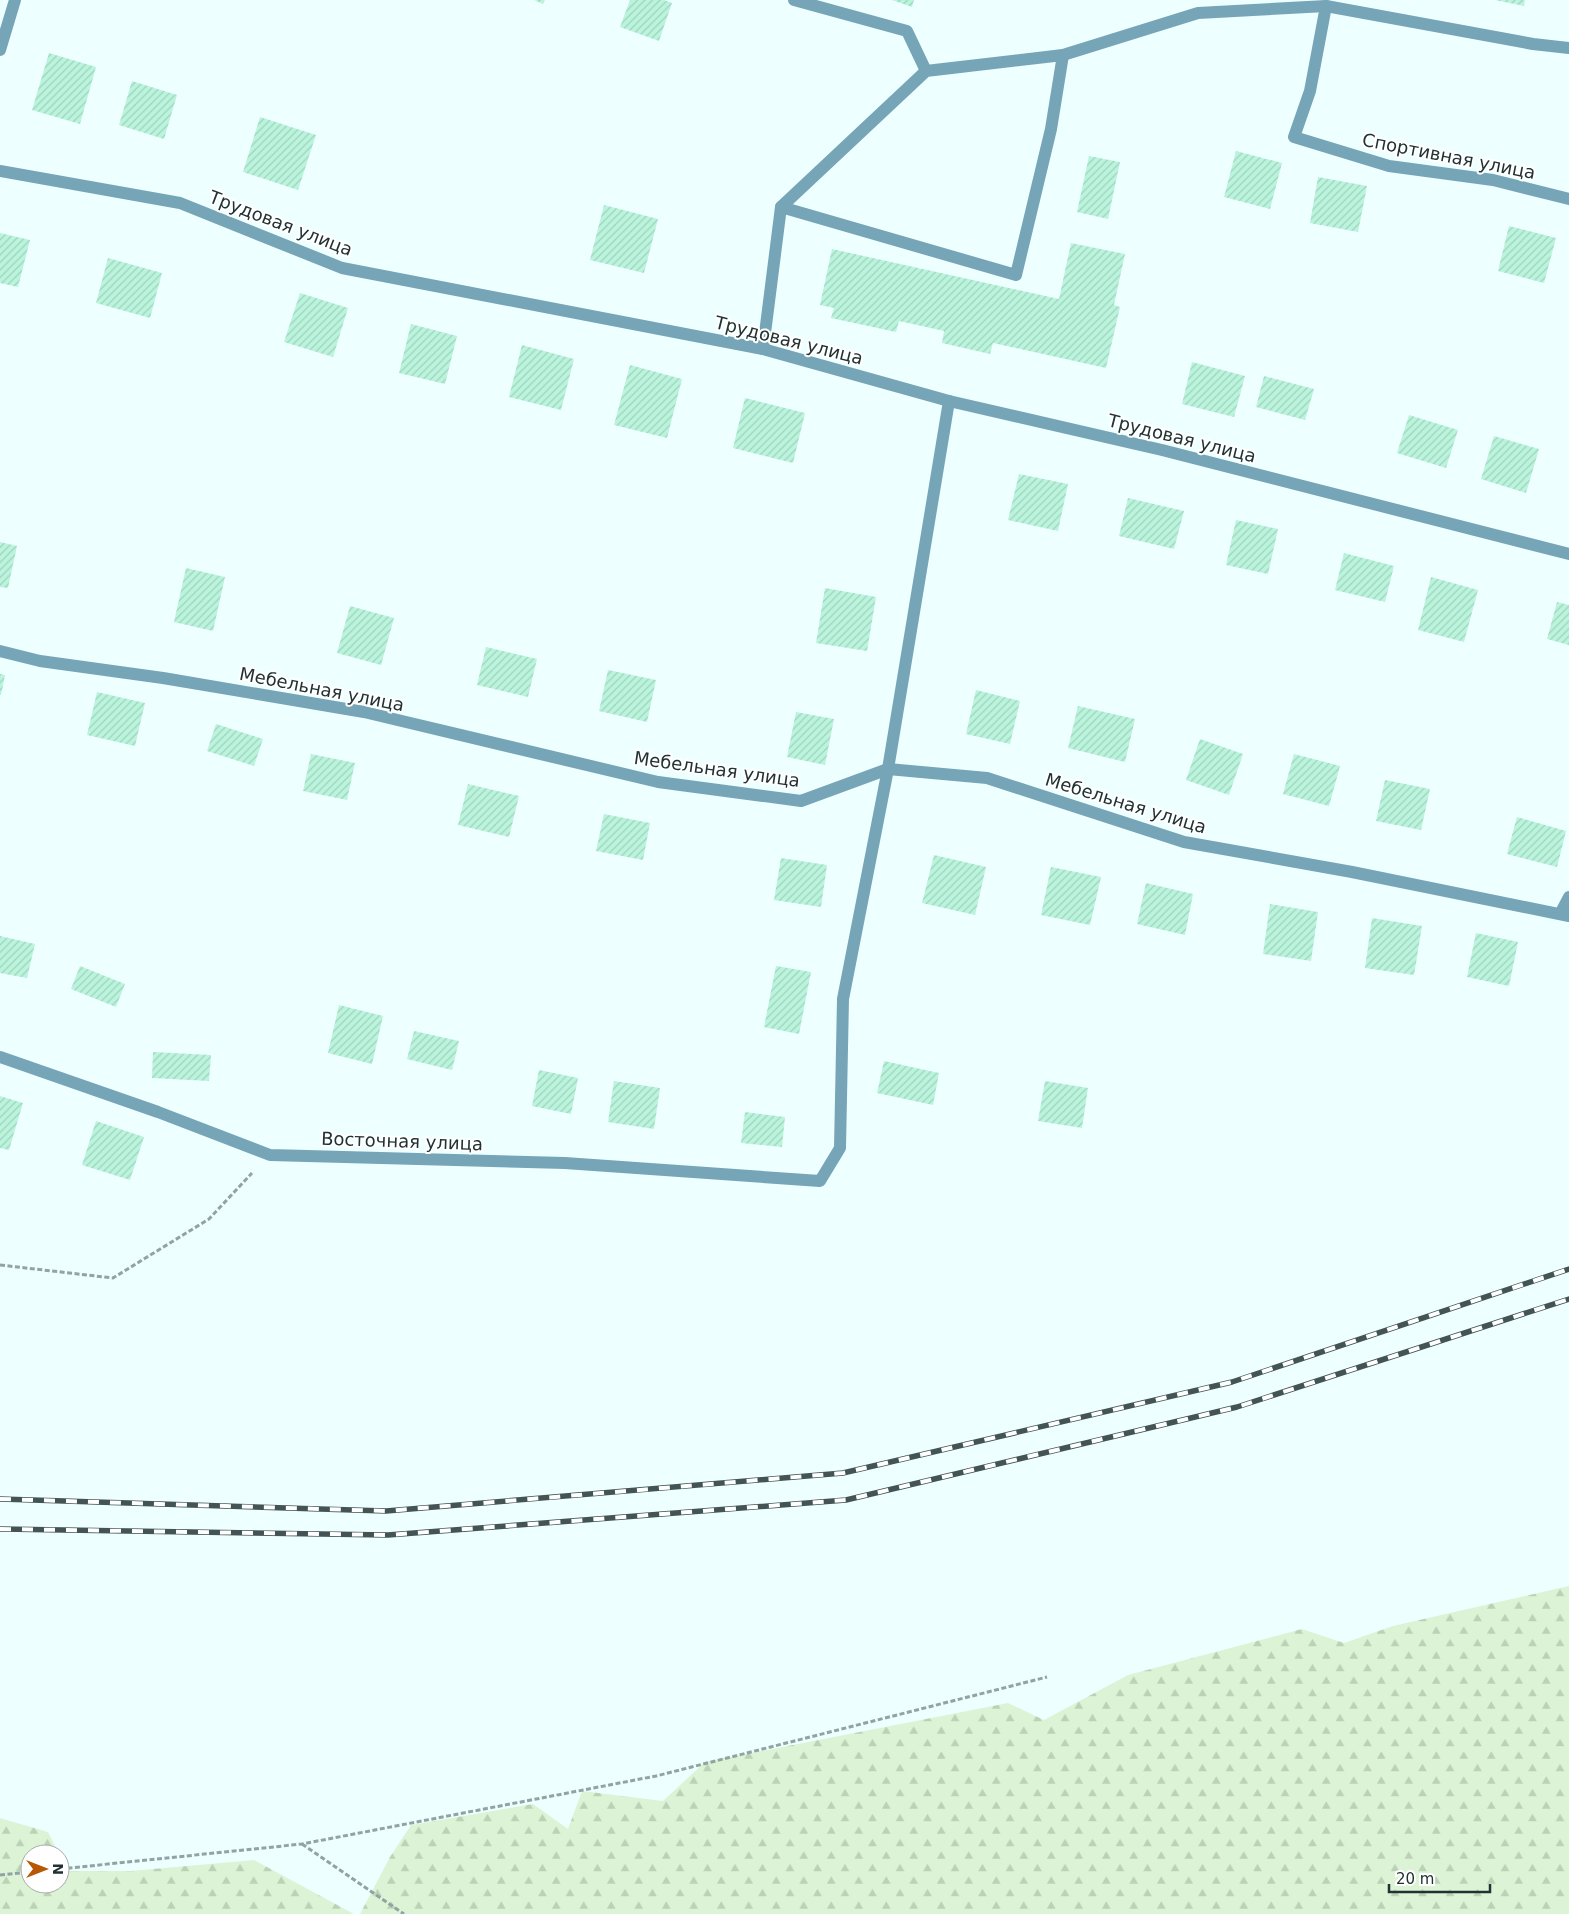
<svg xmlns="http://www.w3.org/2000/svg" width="1569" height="1914" font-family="'DejaVu Sans',sans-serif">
<defs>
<pattern id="forest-firs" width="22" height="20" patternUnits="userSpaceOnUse" patternTransform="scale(1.25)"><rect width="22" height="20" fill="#dcf4d5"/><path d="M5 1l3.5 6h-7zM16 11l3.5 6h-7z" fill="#bcd2b7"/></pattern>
<pattern id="building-hatch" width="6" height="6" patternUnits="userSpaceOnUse" patternTransform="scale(1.25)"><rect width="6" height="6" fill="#bbf4dc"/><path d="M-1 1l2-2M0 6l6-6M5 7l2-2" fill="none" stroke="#a0d2bd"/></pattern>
</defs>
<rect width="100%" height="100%" fill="#eff"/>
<g fill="url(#forest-firs)">
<path d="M1569 1586V1914H360L390 1857 411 1825 533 1804 568 1829 582 1791 663 1801 705 1762 1008 1703 1044 1720 1128 1675 1302 1629 1344 1643 1393 1626Z"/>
<path d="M0 1818 48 1832 59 1854H30V1884H60V1856L69 1871H131L254 1860 354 1914H0Z"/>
</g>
<g fill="url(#building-hatch)">
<path d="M534 0H545L543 4Z"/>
<path d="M630 0H664L672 3 659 41 620 27Z"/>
<path d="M892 0H914L912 7Z"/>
<path d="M1495 0H1525L1524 6Z"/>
<path d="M49 53 96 67 80 124 32 110Z"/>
<path d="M132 81 177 95 164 139 119 125Z"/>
<path d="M260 117 316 135 298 190 243 172Z"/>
<path d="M1236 151 1282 163 1270 209 1224 197Z"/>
<path d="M1089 156 1120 162 1108 219 1077 212Z"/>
<path d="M1318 177 1367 186 1358 232 1310 223Z"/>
<path d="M604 205 658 219 644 273 590 260Z"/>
<path d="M1509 226 1556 238 1544 283 1498 271Z"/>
<path d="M0 233 30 240 18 287 0 283Z"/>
<path d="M1071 243 1125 254 1114 305 1120 307 1106 368 993 343 990 354 942 343 944 331 899 321 896 332 831 318 834 308 820 305 832 249 1059 299Z"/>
<path d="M108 258 162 273 150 318 96 303Z"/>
<path d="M300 293 348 308 333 357 284 342Z"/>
<path d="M411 324 457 336 445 384 399 373Z"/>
<path d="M522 345 574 359 561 410 509 397Z"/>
<path d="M1192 362 1245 376 1234 417 1182 404Z"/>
<path d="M630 365 682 379 667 438 614 425Z"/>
<path d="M1264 376 1314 389 1305 420 1256 407Z"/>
<path d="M745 398 805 413 793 463 733 448Z"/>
<path d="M1409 415 1458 430 1446 468 1397 453Z"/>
<path d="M1494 436 1539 449 1526 493 1481 479Z"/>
<path d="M1019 474 1068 484 1058 531 1008 520Z"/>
<path d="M1128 498 1184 511 1174 549 1119 536Z"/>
<path d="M1236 520 1278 529 1268 574 1226 565Z"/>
<path d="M0 542 17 546 8 588 0 587Z"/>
<path d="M1344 553 1394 566 1385 602 1335 590Z"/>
<path d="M186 568 225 577 213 631 174 622Z"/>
<path d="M1431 577 1478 590 1464 642 1418 630Z"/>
<path d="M825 588 876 597 867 651 816 643Z"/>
<path d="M1557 602 1569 605V645L1547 639Z"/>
<path d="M350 606 394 618 381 665 337 653Z"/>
<path d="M486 647 537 659 528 697 477 685Z"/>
<path d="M608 670 656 680 647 722 599 711Z"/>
<path d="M0 674 5 675 1 695H0Z"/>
<path d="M976 690 1020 701 1010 744 966 734Z"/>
<path d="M97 692 145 703 135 746 87 735Z"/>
<path d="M1078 706 1135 719 1125 762 1068 748Z"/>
<path d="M796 712 834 719 825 765 787 757Z"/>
<path d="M216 724 263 739 254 766 207 751Z"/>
<path d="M1200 739 1243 754 1229 795 1186 780Z"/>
<path d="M311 754 355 763 347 800 303 791Z"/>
<path d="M1294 754 1340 766 1329 806 1283 794Z"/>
<path d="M1385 780 1430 789 1421 830 1376 821Z"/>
<path d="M468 784 519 796 509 837 458 825Z"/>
<path d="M604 814 650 823 643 860 596 851Z"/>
<path d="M1517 817 1566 831 1557 867 1507 854Z"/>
<path d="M934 855 986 867 975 915 922 903Z"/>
<path d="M781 858 827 865 821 907 774 900Z"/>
<path d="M1051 867 1101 877 1090 925 1041 915Z"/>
<path d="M1146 883 1193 894 1185 935 1137 924Z"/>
<path d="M1270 904 1318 912 1311 961 1263 954Z"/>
<path d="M1372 918 1422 926 1414 975 1365 968Z"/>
<path d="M1476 933 1518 942 1509 986 1467 977Z"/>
<path d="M0 936 35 944 27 978 0 973Z"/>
<path d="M80 966 125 984 116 1007 71 989Z"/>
<path d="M776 966 811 972 799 1034 764 1027Z"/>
<path d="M339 1005 383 1016 372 1064 328 1053Z"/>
<path d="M414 1031 459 1041 452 1070 407 1059Z"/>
<path d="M153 1052 211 1055 209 1081 152 1078Z"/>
<path d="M884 1061 939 1073 933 1105 877 1093Z"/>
<path d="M539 1070 578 1078 571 1114 532 1106Z"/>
<path d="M614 1081 660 1088 654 1129 608 1122Z"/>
<path d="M1045 1081 1088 1088 1082 1128 1038 1121Z"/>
<path d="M0 1096 23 1103 9 1150 0 1148Z"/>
<path d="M745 1112 785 1117 782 1147 741 1143Z"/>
<path d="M96 1121 144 1137 130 1180 82 1165Z"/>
</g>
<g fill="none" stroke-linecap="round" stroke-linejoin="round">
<g stroke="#92a3a3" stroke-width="3" stroke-dasharray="5 2.5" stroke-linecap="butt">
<path d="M0 1265 113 1278 209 1219 252 1173"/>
<path d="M302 1844 404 1914"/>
<path d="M60 1869 302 1844 656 1776 1047 1677"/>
<path d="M0 1875 30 1872"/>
</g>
<g stroke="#77a5b8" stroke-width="12">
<path d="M794 0 907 31 926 71"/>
<path d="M1326 6 1310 91 1294 137 1389 166 1493 180 1569 199"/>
<path d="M0 50 15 0"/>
<path d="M0 171 180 203 342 268 763 349 949 401 1162 450 1569 554"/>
<path d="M781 207 1016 275 1051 129 1063 55"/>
<path d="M763 349 781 207 926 71 1063 55 1198 13 1326 6 1533 44 1569 48"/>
<path d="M0 651 40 661 163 678 364 712 658 782 801 801 888 769 987 778 1184 842 1352 872 1569 916"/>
<path d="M1560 914 1569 897"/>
<path d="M0 1057 158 1112 270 1155 565 1163 820 1181 840 1148 843 999 888 769 949 401"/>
</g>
<g stroke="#445454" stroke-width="5.5">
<g id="rail">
<path d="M0 1499 386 1511 843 1473 1232 1382 1569 1269"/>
<path d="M0 1529 388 1535 846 1500 1237 1407 1569 1299"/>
</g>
</g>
<use href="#rail" stroke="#fff" stroke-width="4" stroke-dasharray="11" stroke-linecap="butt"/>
</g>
<g text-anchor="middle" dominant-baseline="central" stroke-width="4" stroke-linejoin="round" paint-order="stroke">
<g font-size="18" fill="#223232" stroke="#fff">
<text transform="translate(1449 156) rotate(11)">Спортивная улица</text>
<text transform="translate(281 223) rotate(21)">Трудовая улица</text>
<text transform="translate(789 340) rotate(14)">Трудовая улица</text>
<text transform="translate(1182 438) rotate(14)">Трудовая улица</text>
<text transform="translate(322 689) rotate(11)">Мебельная улица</text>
<text transform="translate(717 769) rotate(8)">Мебельная улица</text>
<text transform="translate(1126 803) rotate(17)">Мебельная улица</text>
<text transform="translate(402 1141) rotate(2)">Восточная улица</text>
</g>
</g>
<g transform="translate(45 1869) rotate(90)"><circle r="24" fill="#ffffff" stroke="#a7adad"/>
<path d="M0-4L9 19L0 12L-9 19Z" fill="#b65806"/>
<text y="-8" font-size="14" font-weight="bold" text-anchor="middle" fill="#223232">N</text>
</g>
<path d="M1389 1884v8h101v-8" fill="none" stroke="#223232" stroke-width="2.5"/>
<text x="1396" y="1884" font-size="15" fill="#223232" stroke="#ffffff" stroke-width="4" paint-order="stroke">20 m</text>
</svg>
